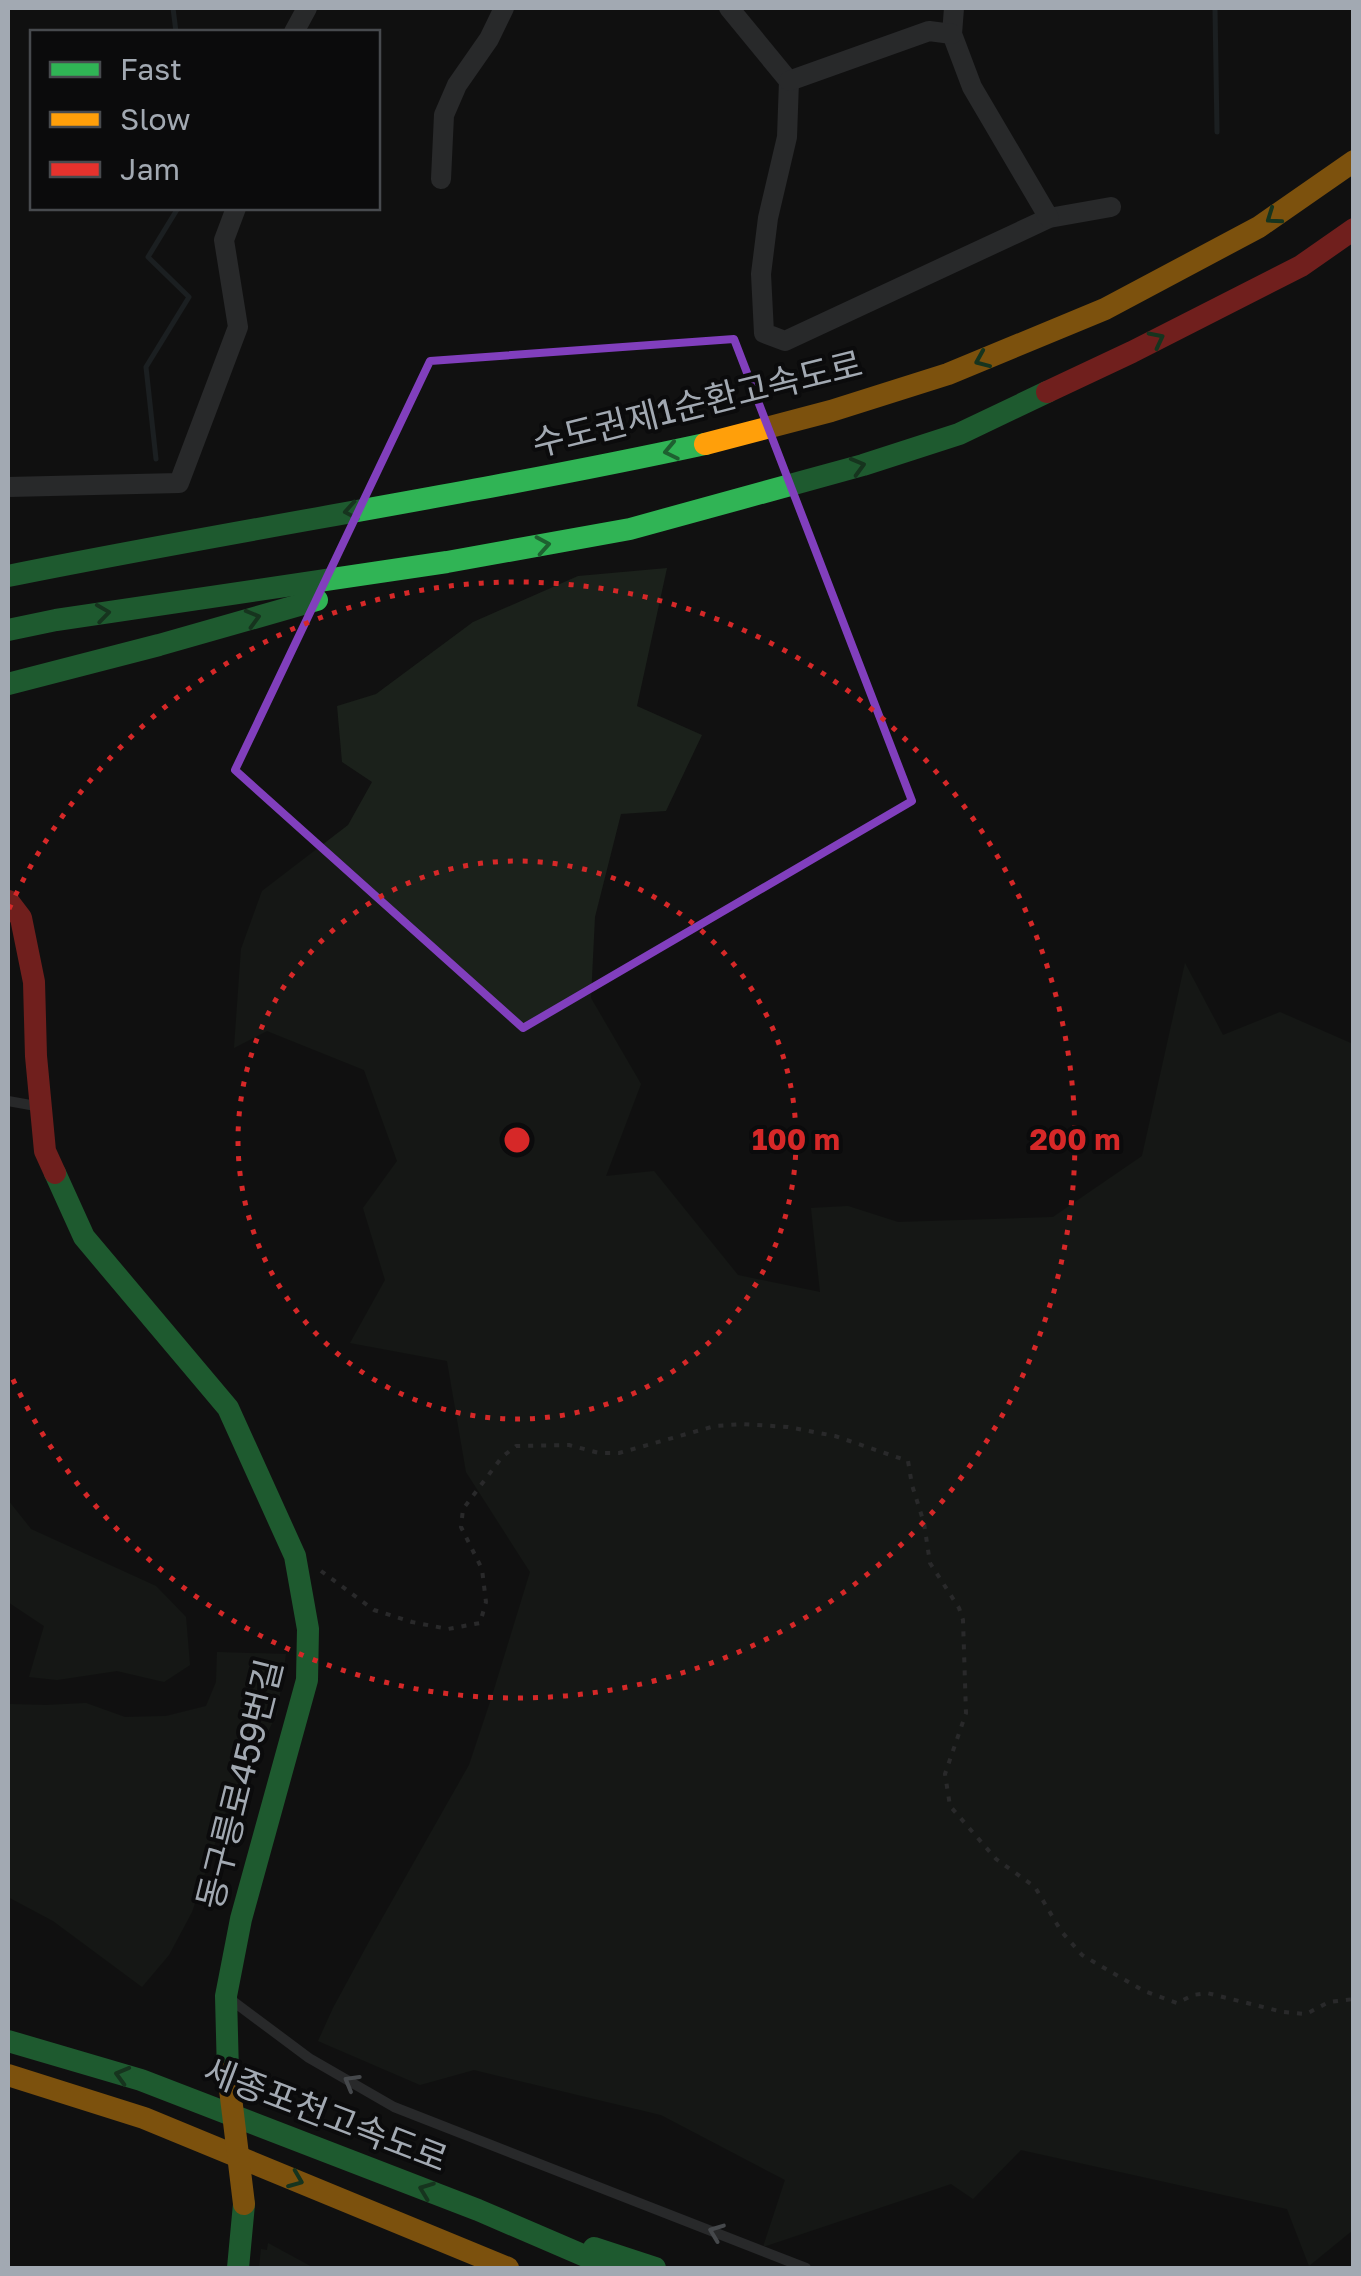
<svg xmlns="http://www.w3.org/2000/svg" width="1361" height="2276" font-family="'Golos Text','Noto Sans KR',sans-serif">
<rect width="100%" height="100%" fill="#111"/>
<g fill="#1b211b">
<path d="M667 568 637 706 702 735 666 811 621 814 595 917 591 998 641 1084 606 1176 654 1171 738 1275 820 1292 811 1208 848 1206 898 1222 1053 1217 1142 1156 1185 963 1223 1035 1280 1012 1353 1044V2230L1309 2266 1287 2209 1021 2150 973 2199 951 2184 763 2247 785 2180 661 2115 474 2070 420 2085 318 2041 333 2008 371 1938 469 1765 492 1696 530 1572 466 1472 447 1361 350 1343 385 1280 363 1208 397 1161 364 1070 267 1031 234 1048 241 949 262 891 348 825 372 782 342 762 337 706 376 694 473 622 578 576Z"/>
<path d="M8 1500 31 1529 156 1586 186 1617 190 1665 164 1682 117 1671 57 1680 29 1677 44 1626 8 1602Z"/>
<path d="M217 1652 286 1654 277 1714 225 1814 192 1912 169 1955 142 1987 53 1921 8 1897V1704L46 1705 86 1703 125 1717 166 1716 206 1706 216 1682Z"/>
<path d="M268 2243 314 2268H259L261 2249 267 2250Z"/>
</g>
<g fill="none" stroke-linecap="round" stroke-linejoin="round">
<g stroke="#293135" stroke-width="5">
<path d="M173 8 176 32"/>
<path d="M1215 8 1217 132"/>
<path d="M156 459 146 367 189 297 148 257 178 208"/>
</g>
<path stroke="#47484b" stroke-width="4" stroke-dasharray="5 8" stroke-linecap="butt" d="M321 1571 374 1610 412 1622 448 1629 480 1623 486 1602 482 1569 461 1527 463 1509 502 1457 516 1446 569 1445 599 1453H619L715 1426 742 1424 788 1427 835 1436 908 1461 912 1485 924 1523 930 1563 959 1608 963 1620 966 1713 945 1774 950 1806 996 1859 1035 1887 1061 1931 1082 1955 1144 1991 1177 2003 1193 1995 1207 1993 1283 2012 1306 2014 1329 2002 1354 1999"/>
<g stroke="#45474a" stroke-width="10">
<path d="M8 1101 36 1106"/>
<path d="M230 1999 309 2058 394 2107 806 2268"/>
</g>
<g stroke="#45474a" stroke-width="20">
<path d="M729 8 789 81 787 137 768 218 761 274 764 333 785 341 1049 218 1111 207"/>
<path d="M954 8 952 34 972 87 1049 218"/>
<path d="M294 32 307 8"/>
<path d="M789 81 929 31 952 34"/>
<path d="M441 179 444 115 457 85 489 39 504 8"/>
<path d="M8 487 179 483 238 327 224 240 236 208"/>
</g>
<g stroke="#30b455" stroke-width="22">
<path d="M8 576C240 529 474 494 705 444"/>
<path d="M8 630 56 620 447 562 630 529 863 465 959 434 1047 392"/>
<path d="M8 684 159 645 317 600"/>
<path d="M55 1173 84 1237 228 1408 295 1556 308 1629 307 1680 241 1919 226 1996 228 2073"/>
<path d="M8 2041 141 2080 478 2210 613 2268"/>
<path d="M594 2248 655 2268"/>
<path d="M238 2268 244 2204"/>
</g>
<g stroke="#ff9f0a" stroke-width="22">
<path d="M705 444 831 411 948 374 1105 309 1259 227 1354 161"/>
<path d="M8 2075 144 2118 508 2268"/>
</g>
<g stroke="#e5322d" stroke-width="22">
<path d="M1047 392 1132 352 1301 266 1354 229"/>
<path d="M8 901 21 918 34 982 36 1056 45 1151 55 1173"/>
</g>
<path stroke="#ff9f0a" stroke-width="22" d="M228 2073 244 2204"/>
</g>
<defs><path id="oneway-chevron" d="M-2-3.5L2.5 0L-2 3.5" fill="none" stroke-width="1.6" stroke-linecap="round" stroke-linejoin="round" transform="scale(2.5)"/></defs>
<g stroke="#1e6030">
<use href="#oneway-chevron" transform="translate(1273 217) rotate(145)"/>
<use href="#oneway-chevron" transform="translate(1157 339) rotate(-27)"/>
<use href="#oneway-chevron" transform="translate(982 360) rotate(157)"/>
<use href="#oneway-chevron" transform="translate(671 451) rotate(168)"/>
<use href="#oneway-chevron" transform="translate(858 466) rotate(-16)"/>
<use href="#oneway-chevron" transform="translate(351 511) rotate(170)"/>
<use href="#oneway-chevron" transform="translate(543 545) rotate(-10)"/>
<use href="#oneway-chevron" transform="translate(103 613) rotate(-8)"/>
<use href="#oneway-chevron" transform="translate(253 618) rotate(-16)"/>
<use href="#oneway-chevron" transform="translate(122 2075) rotate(-164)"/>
<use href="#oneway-chevron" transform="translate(296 2180) rotate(22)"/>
<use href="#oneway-chevron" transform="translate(426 2190) rotate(-159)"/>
</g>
<g stroke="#868c93">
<use href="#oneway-chevron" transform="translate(351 2082) rotate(-150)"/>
<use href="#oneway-chevron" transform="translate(716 2232) rotate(-159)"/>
</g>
<path d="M0 0H1361V2276H0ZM734 339 912 801 523 1028 235 770 430 361Z" fill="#111" fill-opacity=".55" fill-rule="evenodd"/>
<path fill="none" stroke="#813fbd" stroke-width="8" stroke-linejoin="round" d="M734 339 912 801 523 1028 235 770 430 361Z"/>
<g fill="none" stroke="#d62828" stroke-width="5" stroke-dasharray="5 10">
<circle cx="517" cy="1140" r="279"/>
<path d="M9 909A558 558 0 1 1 9 1371"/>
</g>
<g text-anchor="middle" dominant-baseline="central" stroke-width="8" stroke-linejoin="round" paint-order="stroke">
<g font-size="35" fill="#a2a9b2" stroke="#0b0b0c">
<text transform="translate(697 403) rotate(-14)">수도권제1순환고속도로</text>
<text transform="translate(239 1784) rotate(-76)">동구릉로459번길</text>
<text transform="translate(326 2114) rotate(21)">세종포천고속도로</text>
</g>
</g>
<circle cx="517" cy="1140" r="15" fill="#d62828" stroke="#0b0b0c" stroke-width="5"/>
<g font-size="30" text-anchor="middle" font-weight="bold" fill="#d62828" stroke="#0b0b0c" stroke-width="8" stroke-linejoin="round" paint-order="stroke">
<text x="796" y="1150">100 m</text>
<text x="1075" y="1150">200 m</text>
</g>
<rect width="1361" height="2276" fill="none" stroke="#a2a9b2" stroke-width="20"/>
<rect x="30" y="30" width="350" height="180" fill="#0b0b0c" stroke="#474a4e" stroke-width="2.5"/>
<rect x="50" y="62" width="50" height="15" fill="#30b455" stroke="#474a4e" stroke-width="2.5"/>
<text x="120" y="80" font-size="30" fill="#a2a9b2">Fast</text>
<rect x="50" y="112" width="50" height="15" fill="#ff9f0a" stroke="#474a4e" stroke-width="2.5"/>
<text x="120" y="130" font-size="30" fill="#a2a9b2">Slow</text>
<rect x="50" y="162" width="50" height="15" fill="#e5322d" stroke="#474a4e" stroke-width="2.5"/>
<text x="120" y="180" font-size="30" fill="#a2a9b2">Jam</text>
</svg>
